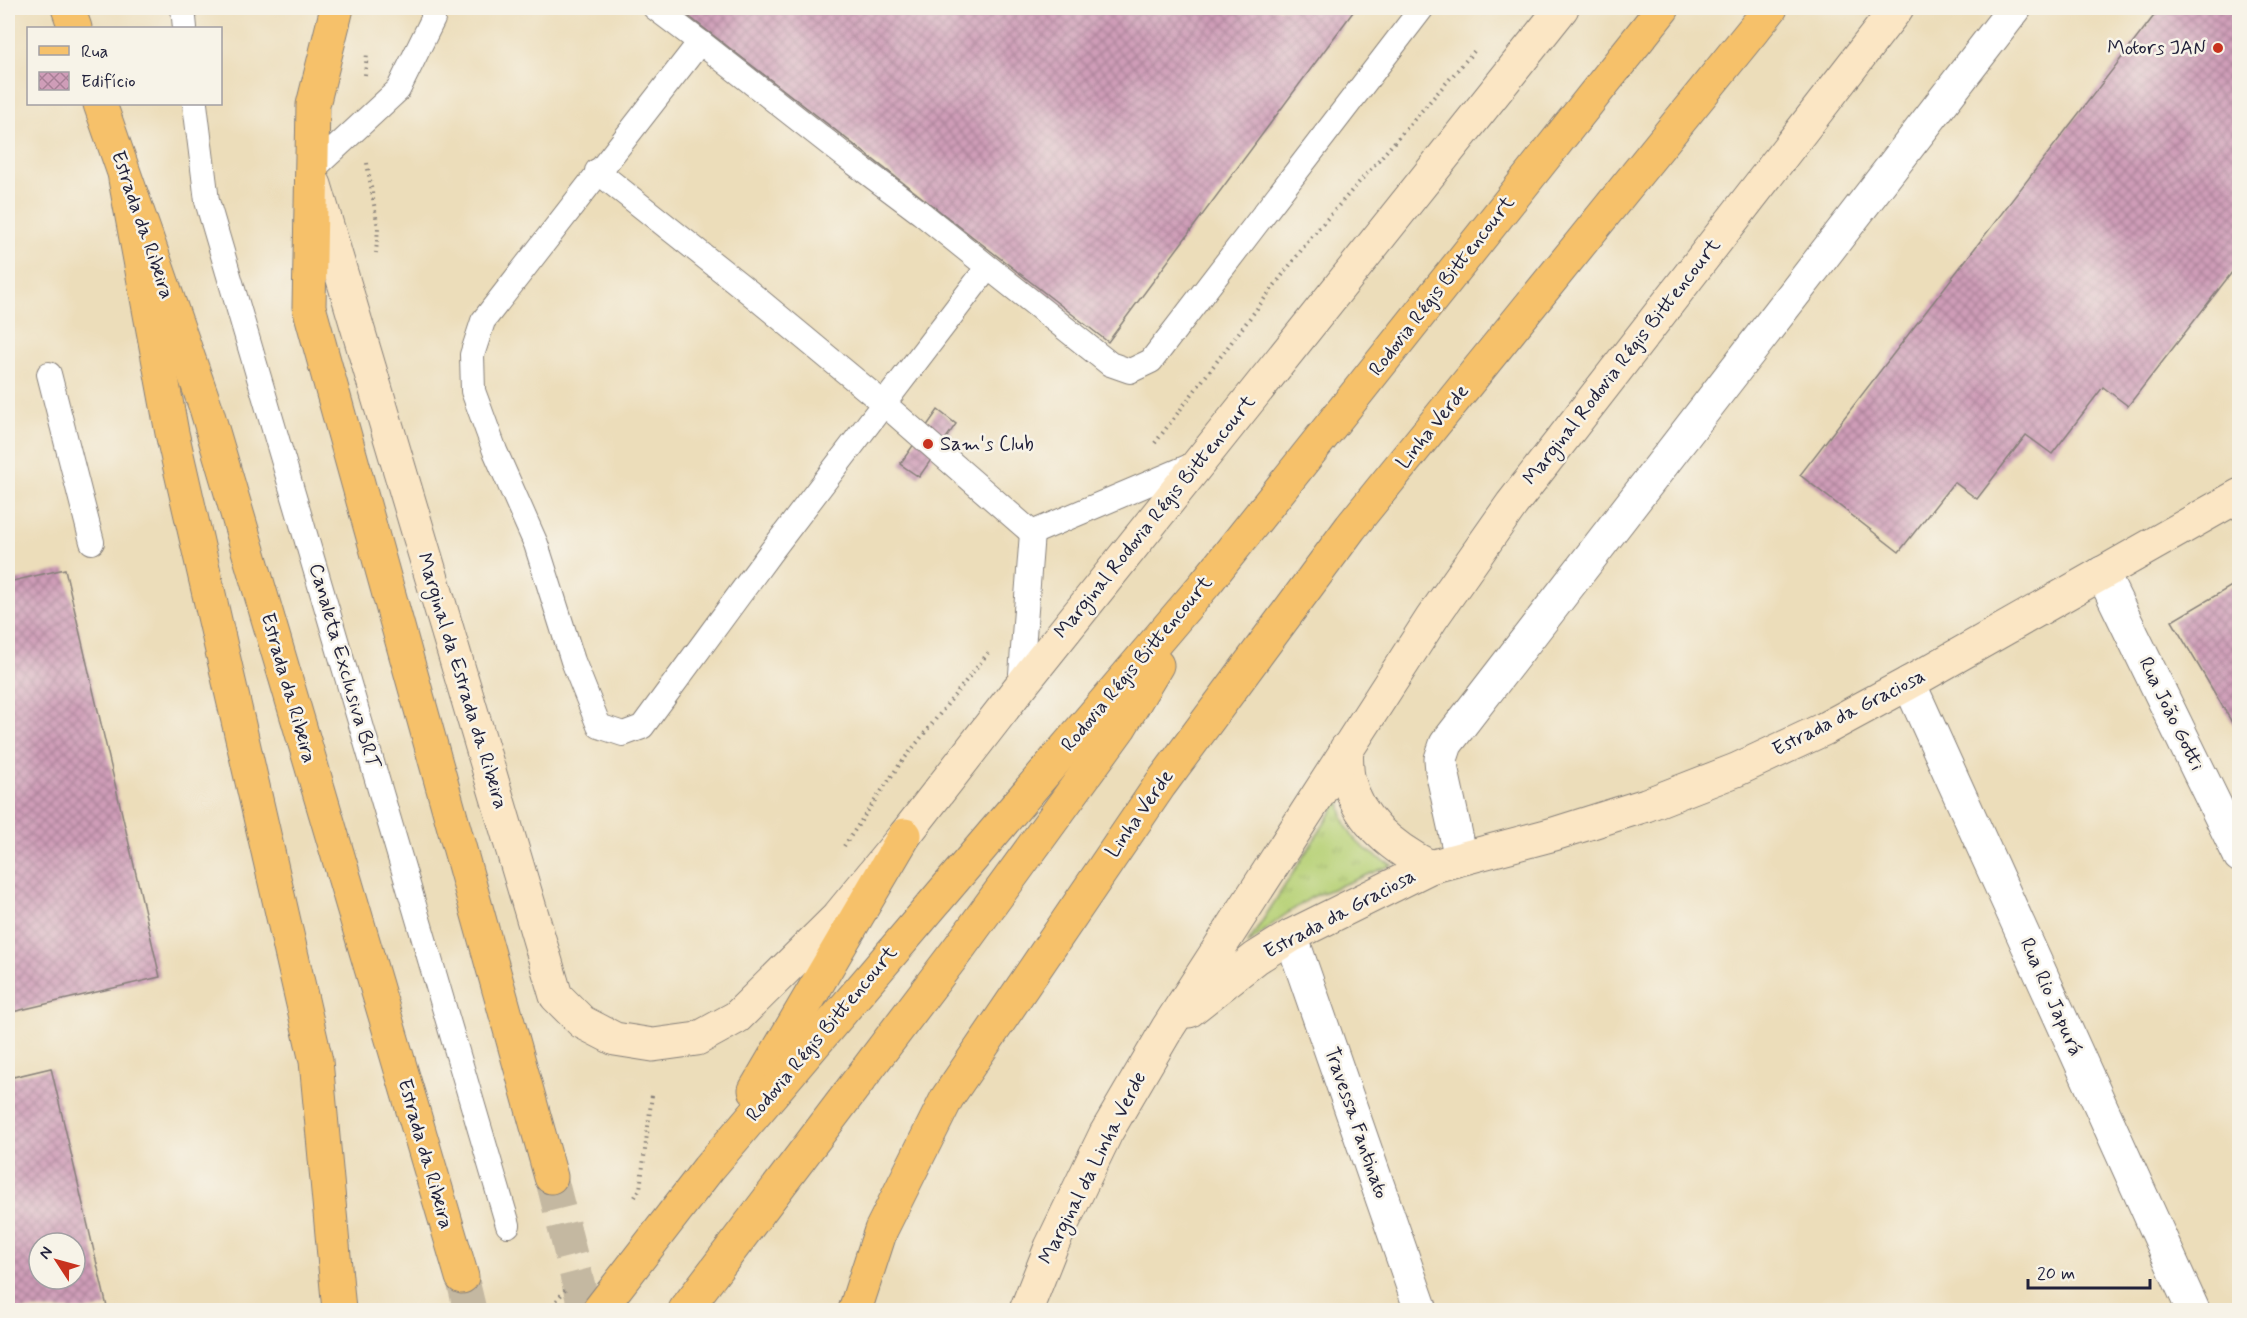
<svg xmlns="http://www.w3.org/2000/svg" width="2247" height="1318" font-family="Mynerve,sans-serif">
<defs>
<pattern id="grass-tufts" width="24" height="20" patternUnits="userSpaceOnUse" patternTransform="scale(1.5)"><rect width="24" height="20" fill="#b7d177"/><path d="M3 7l-1-3M5 7V3M7 7l1-3M15 17l-1-3M17 17v-4M19 17l1-3" fill="none" stroke="#9db368"/></pattern>
<pattern id="building-cross-hatch" width="8" height="8" patternUnits="userSpaceOnUse" patternTransform="scale(1.5)"><rect width="8" height="8" fill="#cf9db8"/><path d="M0 0l8 8M0 8l8-8" fill="none" stroke="#a88097"/></pattern>
</defs>
<rect width="100%" height="100%" fill="#f7f3e8"/>
<filter id="ink" filterUnits="userSpaceOnUse"><feTurbulence type="fractalNoise" baseFrequency=".0167" numOctaves="2"/><feDisplacementMap in="SourceGraphic" scale="12" xChannelSelector="R" yChannelSelector="G"/><feConvolveMatrix kernelMatrix="1 2 1 2 8 2 1 2 1" color-interpolation-filters="sRGB"/></filter>
<filter id="wash" filterUnits="userSpaceOnUse"><feTurbulence type="fractalNoise" baseFrequency=".008" numOctaves="4" result="noise"/><feDisplacementMap in="SourceGraphic" scale="24" xChannelSelector="R" yChannelSelector="G"/><feGaussianBlur stdDeviation="1.35" result="paint"/><feColorMatrix in="noise" values="0 0 0 0 0 0 0 0 0 0 0 0 0 0 0 0 0 1.4 0 .05"/><feComposite in="paint" operator="in"/></filter>
<g filter="url(#wash)">
<rect width="100%" height="100%" fill="#ecddba"/>
<path fill="url(#grass-tufts)" stroke="#6c7a59" stroke-width="1.5" d="M1340 799C1343 836 1361 849 1392 865L1312 897 1279 919 1247 945Z"/>
<g id="blocks">
<g fill="url(#building-cross-hatch)" fill-rule="evenodd">
<path d="M678 8H1356L1108 342Z"/>
<path d="M2160 8H2240V262L2128 406 2103 387 2052 454 2026 435 1977 499 1954 482 1899 552 1800 475Z"/>
<path d="M938 410 956 424 919 477 900 464Z"/>
<path d="M65 569 160 977 8 1013V582Z"/>
<path d="M2240 581V736L2172 621Z"/>
<path d="M8 1060 13 1077 51 1068 107 1307 91 1310H8ZM39 1243H75V1279H39Z"/>
</g>
</g>
</g>
<g filter="url(#ink)">
<use href="#blocks" fill-opacity="0" stroke="#87807a" stroke-width="1.5"/>
<g fill="none" stroke-linecap="round" stroke-linejoin="round">
<path stroke="#c4b8a1" stroke-width="33" stroke-dasharray="33 16" stroke-linecap="butt" d="M551 1177 585 1310"/>
<path stroke="#c4b8a1" stroke-width="33" stroke-dasharray="33 16" stroke-linecap="butt" d="M462 1277 470 1310"/>
<g stroke="#87807a" stroke-width="26">
<g id="service">
<path d="M183 8 185 28"/>
<path d="M655 8 700 42"/>
<path d="M195 104 207 201 508 1225"/>
<path d="M311 171 398 90 433 19V8"/>
<path d="M597 171 749 292 883 403 1032 533"/>
<path d="M988 267 921 213 849 159 700 42 483 321 472 355 473 391 495 451 536 544 573 661 599 726 623 734 642 727 770 553 988 267 1110 364 1130 371 1151 361 1422 8"/>
<path d="M49 374 92 542"/>
<path d="M1032 533 1197 463"/>
<path d="M1020 687 1032 533"/>
</g>
</g>
<g stroke="#87807a" stroke-width="35">
<g id="minor">
<path d="M2102 573 2240 856"/>
<path d="M1909 683 2193 1310"/>
<path d="M1461 858 1442 771 1441 759 1446 744 2015 8"/>
<path d="M1291 936 1421 1310"/>
</g>
</g>
<g stroke="#87807a" stroke-width="35">
<g id="secondary">
<path d="M315 185 556 996 582 1022 615 1039 653 1045 697 1039 737 1017 837 918 905 835 1020 687 1562 8"/>
<path d="M1346 749C1347 759 1346 771 1349 781 1359 822 1395 849 1430 867"/>
<path d="M1189 1011 1256 958 1291 936 1430 867 1554 834 1646 805 1736 770 1824 729 1909 683 2240 495"/>
<path d="M1026 1310 1051 1247 1106 1133 1167 1029 1432 618 1512 504 1897 8"/>
</g>
</g>
<g stroke="#87807a" stroke-width="35">
<g id="primary">
<path d="M68 8 75 28"/>
<path d="M337 8 313 105 309 307 551 1177"/>
<path d="M100 104 206 408 462 1277"/>
</g>
</g>
<g stroke="#87807a" stroke-width="35">
<g id="trunk">
<path d="M125 179 172 433 316 1061 339 1310"/>
<path d="M755 1090 905 835"/>
<path d="M599 1310 708 1169 1205 584 1663 8"/>
<path d="M685 1310 959 948 1120 727 1157 665"/>
<path d="M855 1310 881 1230 947 1098 1160 785 1351 527 1771 8"/>
</g>
</g>
<g stroke="#87807a" stroke-width="4" stroke-dasharray="1.5 4.5" stroke-linecap="butt">
<path d="M365 75 367 53"/>
<path d="M367 163 378 228 376 253"/>
<path d="M1155 443 1312 236 1476 49"/>
<path d="M844 846 897 768 988 653"/>
<path d="M635 1197 640 1189 652 1095"/>
<path d="M549 1310 566 1289"/>
</g>
<use href="#service" stroke="#fff" stroke-width="24"/>
<use href="#minor" stroke="#fff" stroke-width="33"/>
<use href="#secondary" stroke="#fbe6c4" stroke-width="33"/>
<use href="#primary" stroke="#f6c16b" stroke-width="33"/>
<use href="#trunk" stroke="#f6c16b" stroke-width="33"/>
</g>
</g>
<g fill="#c8321e" stroke="#f7f3e8" stroke-width="2">
<circle cx="2218" cy="48" r="6"/>
<circle cx="928" cy="444" r="6"/>
</g>
<g text-anchor="middle" dominant-baseline="central" stroke-width="5" stroke-linejoin="round" paint-order="stroke">
<g font-size="20" fill="#22223b" stroke="#f7f3e8" text-anchor="end">
<text x="2206" y="48">Motors JAN</text>
<text x="940" y="444" text-anchor="start">Sam's Club</text>
</g>
<g font-size="20" fill="#22223b" stroke="#f7f3e8">
<text transform="translate(142 225) rotate(71)">Estrada da Ribeira</text>
<text transform="translate(1442 286) rotate(-52)">Rodovia Régis Bittencourt</text>
<text transform="translate(1622 362) rotate(-52)">Marginal Rodovia Régis Bittencourt</text>
<text transform="translate(1433 427) rotate(-51)">Linha Verde</text>
<text transform="translate(1155 517) rotate(-51)">Marginal Rodovia Régis Bittencourt</text>
<text transform="translate(1137 664) rotate(-50)">Rodovia Régis Bittencourt</text>
<text transform="translate(344 666) rotate(74)">Canaleta Exclusiva BRT</text>
<text transform="translate(462 681) rotate(73)">Marginal da Estrada da Ribeira</text>
<text transform="translate(288 688) rotate(74)">Estrada da Ribeira</text>
<text transform="translate(1849 713) rotate(-27)">Estrada da Graciosa</text>
<text transform="translate(2171 714) rotate(64)">Rua João Gotti</text>
<text transform="translate(1140 814) rotate(-55)">Linha Verde</text>
<text transform="translate(1340 914) rotate(-28)">Estrada da Graciosa</text>
<text transform="translate(2051 997) rotate(66)">Rua Rio Japurá</text>
<text transform="translate(822 1034) rotate(-50)">Rodovia Régis Bittencourt</text>
<text transform="translate(1356 1123) rotate(71)">Travessa Fantinato</text>
<text transform="translate(425 1154) rotate(74)">Estrada da Ribeira</text>
<text transform="translate(1093 1168) rotate(-63)">Marginal da Linha Verde</text>
</g>
</g>
<rect width="2247" height="1318" fill="none" stroke="#f7f3e8" stroke-width="30"/>
<rect x="27" y="27" width="195" height="78" fill="#f7f3e8" stroke="#a29fa3" stroke-width="1.5"/>
<rect x="39" y="46" width="30" height="9" fill="#f6c16b" stroke="#a29fa3" stroke-width="1.5"/>
<text x="81" y="57" font-size="18" fill="#22223b">Rua</text>
<rect x="39" y="72" width="30" height="18" fill="url(#building-cross-hatch)" stroke="#a29fa3" stroke-width="1.5"/>
<text x="81" y="87" font-size="18" fill="#22223b">Edifício</text>
<g transform="translate(57 1261) rotate(306)"><circle r="28" fill="#f7f3e8" stroke="#a29fa3" stroke-width="1.5"/>
<path d="M0-4.5L10 22L0 15L-10 22Z" fill="#c8321e"/>
<text y="-9" font-size="16" font-weight="bold" text-anchor="middle" fill="#22223b">N</text>
</g>
<path d="M2028 1279v9h122v-9" fill="none" stroke="#22223b" stroke-width="3"/>
<text x="2037" y="1279" font-size="18" fill="#22223b" stroke="#f7f3e8" stroke-width="4.5" paint-order="stroke">20 m</text>
</svg>
